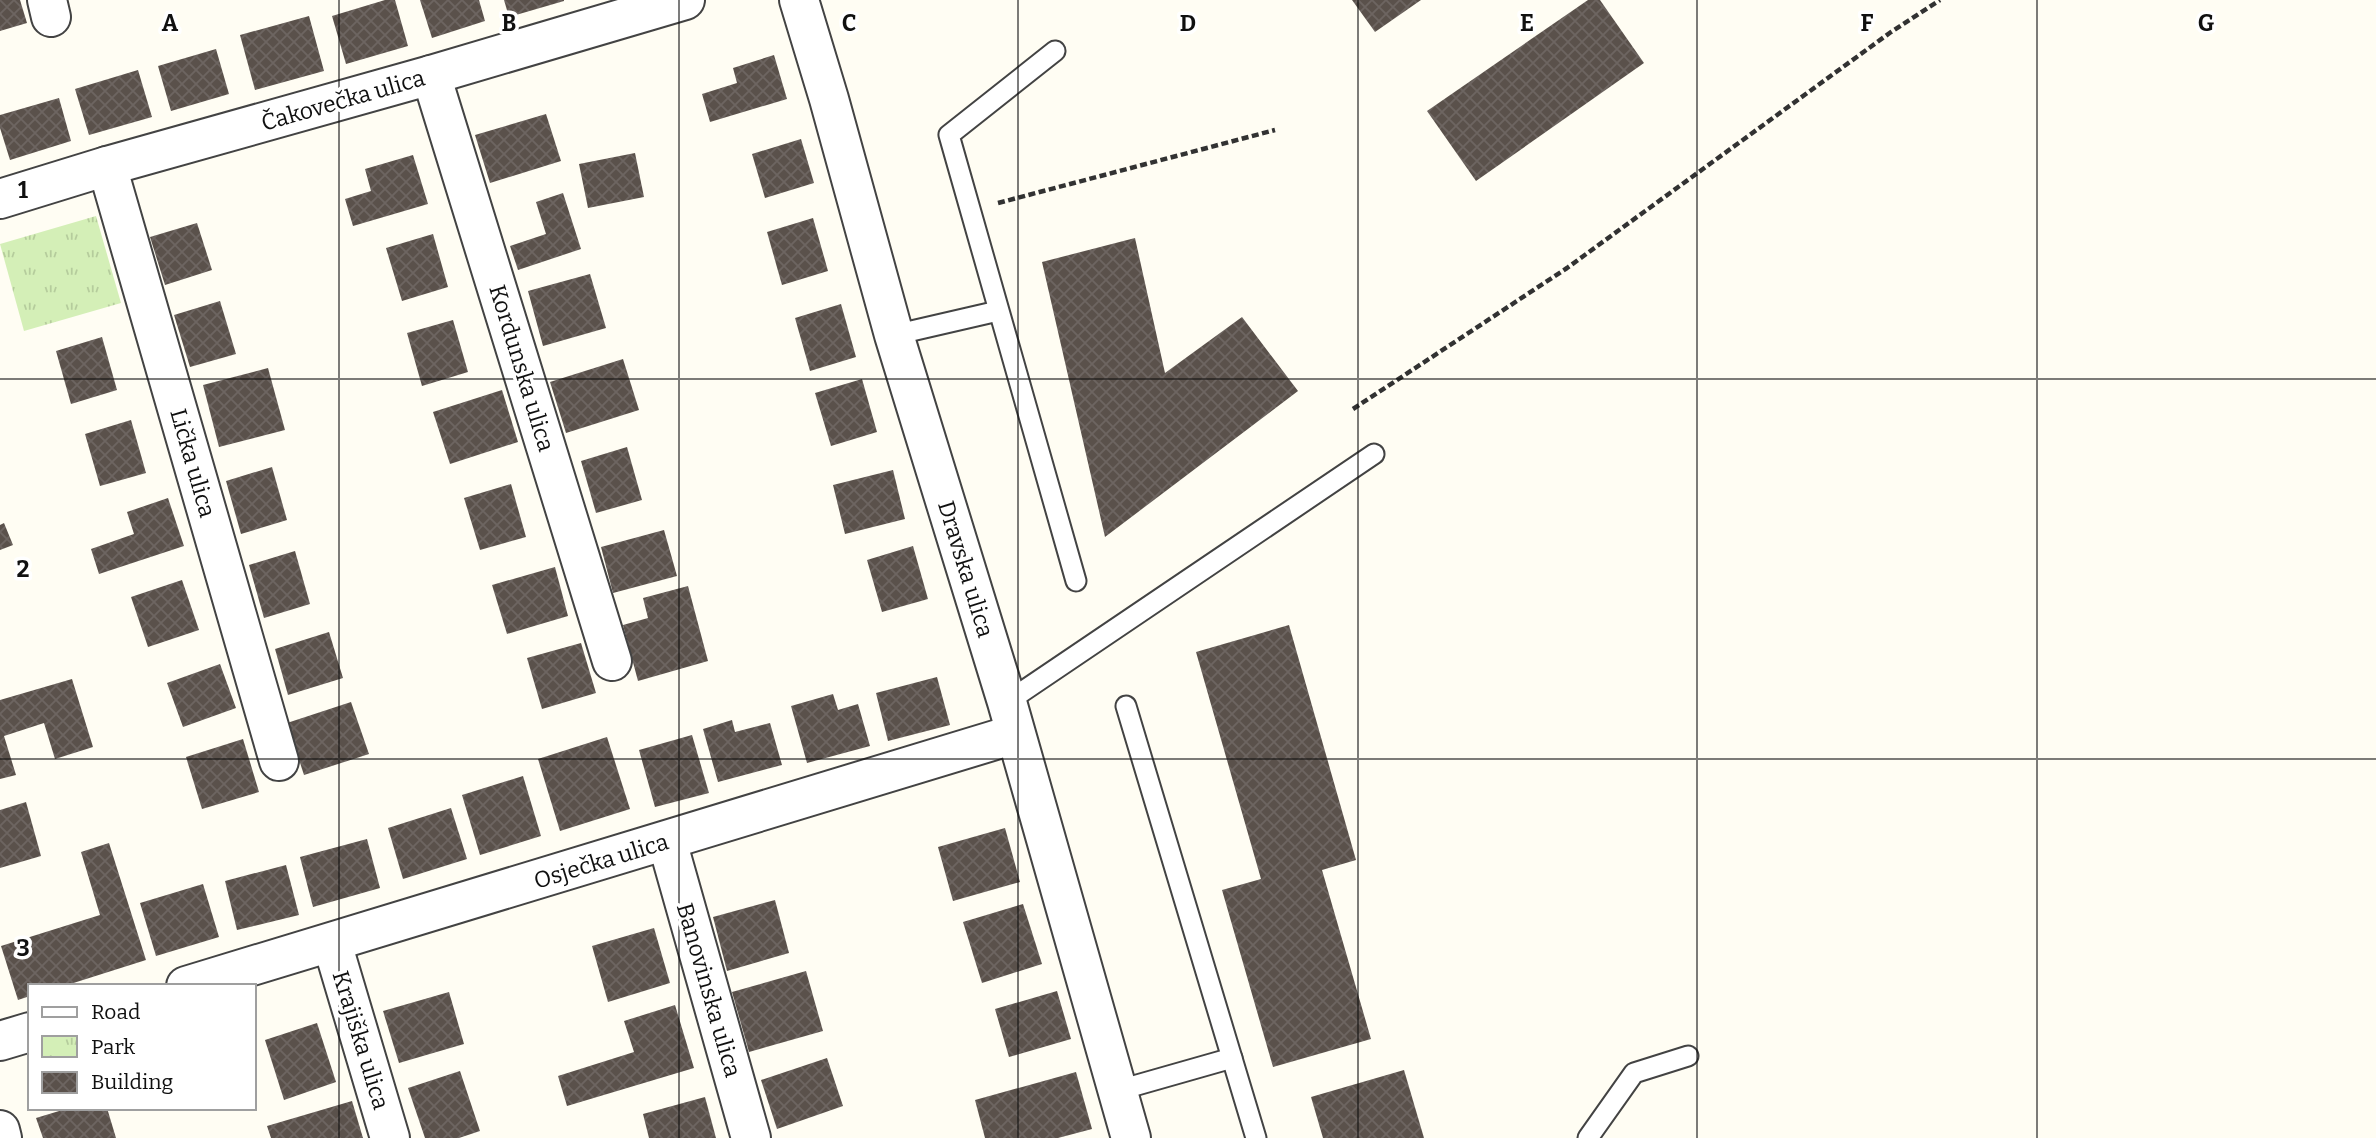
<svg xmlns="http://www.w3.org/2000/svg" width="2376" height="1138" font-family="Bitter,serif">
<defs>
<pattern id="park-tufts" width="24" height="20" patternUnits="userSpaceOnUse" patternTransform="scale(1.75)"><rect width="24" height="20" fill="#d4efb7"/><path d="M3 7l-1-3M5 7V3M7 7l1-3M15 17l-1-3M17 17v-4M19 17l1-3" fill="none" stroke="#b5cc9c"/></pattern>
<pattern id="building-cross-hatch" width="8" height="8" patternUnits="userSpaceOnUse" patternTransform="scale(1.75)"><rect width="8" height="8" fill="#5a514b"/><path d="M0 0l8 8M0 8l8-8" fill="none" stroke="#6d6561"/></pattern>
</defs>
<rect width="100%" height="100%" fill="#fffdf3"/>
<path fill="url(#park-tufts)" d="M96 216 121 303 24 331 0 244Z"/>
<g fill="url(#building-cross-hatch)">
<path d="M0 0H20L27 23 0 31Z"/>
<path d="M385 0H395L408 46 346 64 332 16Z"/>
<path d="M420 0H479L485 21 432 38Z"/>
<path d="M504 0H564V1L509 17Z"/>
<path d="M1352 0H1421L1375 32Z"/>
<path d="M1588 0H1600L1644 63 1476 181 1427 111Z"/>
<path d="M309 16 324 71 255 90 240 35Z"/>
<path d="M216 49 229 94 171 111 158 66Z"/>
<path d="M774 55 787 99 710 122 702 94 737 83 733 68Z"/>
<path d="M138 70 152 117 89 135 75 89Z"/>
<path d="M59 98 71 141 10 160 0 128V115Z"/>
<path d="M546 114 561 161 490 183 475 135Z"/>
<path d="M801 139 814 183 765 198 752 154Z"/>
<path d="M635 153 644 197 588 208 579 164Z"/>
<path d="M413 155 428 204 353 226 345 199 371 191 365 169Z"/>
<path d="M563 193 581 249 518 270 510 246 546 234 536 202Z"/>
<path d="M813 218 828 271 782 285 767 232Z"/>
<path d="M197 223 212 270 165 285 150 237Z"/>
<path d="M433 234 448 287 402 301 386 248Z"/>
<path d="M1135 238 1165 373 1242 317 1298 391 1105 537 1042 262Z"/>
<path d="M590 274 606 328 543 346 528 291Z"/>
<path d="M220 301 236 354 190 367 174 315Z"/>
<path d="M841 304 856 357 810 371 795 318Z"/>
<path d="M453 320 468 372 422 386 407 333Z"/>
<path d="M102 337 117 390 71 404 56 351Z"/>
<path d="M623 359 639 410 566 433 550 382Z"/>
<path d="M268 368 285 430 219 447 203 385Z"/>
<path d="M862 379 877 432 831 446 815 393Z"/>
<path d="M502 390 518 442 450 464 433 412Z"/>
<path d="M131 420 146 473 100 486 85 434Z"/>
<path d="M627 447 642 500 596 513 581 461Z"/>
<path d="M272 467 287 520 241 534 226 481Z"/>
<path d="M893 470 905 519 845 534 833 485Z"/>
<path d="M511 484 526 537 480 550 464 498Z"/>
<path d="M168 498 184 546 99 574 91 549 134 534 127 512Z"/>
<path d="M4 523 13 545 0 550V525Z"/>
<path d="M664 530 677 576 613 593 601 547Z"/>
<path d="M913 546 928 599 882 612 867 560Z"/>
<path d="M295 551 310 604 264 618 249 565Z"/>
<path d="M555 567 568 616 507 634 492 585Z"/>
<path d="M182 580 199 630 148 647 131 597Z"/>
<path d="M688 586 708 661 638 681 623 625 648 618 643 598Z"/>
<path d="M1289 625 1356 860 1322 870 1371 1039 1273 1067 1222 890 1261 879 1196 652Z"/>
<path d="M329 632 343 678 288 695 275 649Z"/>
<path d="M581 643 596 693 542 709 527 658Z"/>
<path d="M220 664 236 708 183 727 167 683Z"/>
<path d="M937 677 950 725 888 741 876 693Z"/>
<path d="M72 679 93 747 55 759 44 723 4 736 16 775 0 779V700Z"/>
<path d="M833 694 838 710 858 704 870 746 807 763 791 706Z"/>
<path d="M351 702 369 754 304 775 287 723Z"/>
<path d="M732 720 735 732 770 723 782 765 718 782 703 729Z"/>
<path d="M692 735 709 793 655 807 639 750Z"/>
<path d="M607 737 630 809 560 831 538 759Z"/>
<path d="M243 739 259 792 202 809 186 757Z"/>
<path d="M523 776 541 836 480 855 462 795Z"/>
<path d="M26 802 41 856 0 868V810Z"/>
<path d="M451 808 467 859 403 879 388 828Z"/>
<path d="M1005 828 1020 882 953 901 938 847Z"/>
<path d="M367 839 380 888 313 907 300 857Z"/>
<path d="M109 843 146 960 64 986H30V996L18 1000 1 946 100 915 81 852Z"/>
<path d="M286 865 299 915 237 930 225 881Z"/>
<path d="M203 884 219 937 156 956 140 903Z"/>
<path d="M775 900 789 953 727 971 713 917Z"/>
<path d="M1023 904 1042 964 982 983 963 922Z"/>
<path d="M654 928 670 983 608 1002 592 946Z"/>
<path d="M806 971 823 1031 749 1052 732 992Z"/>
<path d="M1057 991 1071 1039 1009 1057 995 1009Z"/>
<path d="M449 992 464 1044 399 1063 383 1011Z"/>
<path d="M675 1005 694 1068 567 1106 558 1076 634 1052 624 1021Z"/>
<path d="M317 1023 336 1082 284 1100 265 1040Z"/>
<path d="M827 1058 843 1106 777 1129 761 1080Z"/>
<path d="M1404 1070 1424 1138H1323L1311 1097Z"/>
<path d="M460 1071 480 1131 459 1138H425L408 1088Z"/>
<path d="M1076 1072 1092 1129 1058 1138H985L975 1100Z"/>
<path d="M705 1097 716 1138H649L643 1114Z"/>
<path d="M352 1101 363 1138H271L267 1126Z"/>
<path d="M69 1108H107L116 1138H43L36 1118Z"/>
</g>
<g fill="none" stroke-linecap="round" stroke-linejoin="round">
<g stroke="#434343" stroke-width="23">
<g id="service">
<path d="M1055 51 949 135 1076 581"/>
<path d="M894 335 998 311"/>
<path d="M1007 702 1374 454"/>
<path d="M1126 706 1256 1138"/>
<path d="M1116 1091 1232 1058"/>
<path d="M1588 1138 1634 1073 1688 1056"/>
</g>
</g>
<g stroke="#434343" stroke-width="42">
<g id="minor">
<path d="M47 0 51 17"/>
<path d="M799 0 829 99 894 335 1007 702 1131 1138"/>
<path d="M431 75 612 661"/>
<path d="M107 166 279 761"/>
<path d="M0 199 107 166 431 75 685 0"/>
<path d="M667 841 751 1138"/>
<path d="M332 943 390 1138"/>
<path d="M186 986 1015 734"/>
<path d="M0 1041 30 1032"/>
</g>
</g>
<g stroke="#434343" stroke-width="42">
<path id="tertiary" d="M0 1130 2 1138"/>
</g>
<g stroke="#323232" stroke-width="4.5" stroke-dasharray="7 3.5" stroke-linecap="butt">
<path d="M998 203 1275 130"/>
<path d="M1353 409 1567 268 1891 32 1940 0"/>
</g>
<use href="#service" stroke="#fff" stroke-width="19"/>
<use href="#minor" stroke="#fff" stroke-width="38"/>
<use href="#tertiary" stroke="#fff" stroke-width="38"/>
</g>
<path fill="none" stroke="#101010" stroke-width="2" stroke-opacity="0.55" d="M339 0V1138M679 0V1138M1018 0V1138M1358 0V1138M1697 0V1138M2037 0V1138M0 379H2376M0 759H2376"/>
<g text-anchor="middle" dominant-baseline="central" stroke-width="7" stroke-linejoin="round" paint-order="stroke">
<g font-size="23" fill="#101010" stroke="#fff">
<text transform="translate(343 100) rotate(-16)">Čakovečka ulica</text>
<text transform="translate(522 368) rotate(73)">Kordunska ulica</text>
<text transform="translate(193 463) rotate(74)">Lička ulica</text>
<text transform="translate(966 569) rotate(73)">Dravska ulica</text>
<text transform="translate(601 861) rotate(-17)">Osječka ulica</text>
<text transform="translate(709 990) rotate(74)">Banovinska ulica</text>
<text transform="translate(361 1040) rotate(73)">Krajiška ulica</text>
</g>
</g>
<g font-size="23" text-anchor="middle" font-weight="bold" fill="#101010" stroke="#fff" stroke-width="7" stroke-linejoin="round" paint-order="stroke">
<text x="170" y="31">A</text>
<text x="509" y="31">B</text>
<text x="849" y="31">C</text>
<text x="1188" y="31">D</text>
<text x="1527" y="31">E</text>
<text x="1867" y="31">F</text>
<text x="2206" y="31">G</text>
<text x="23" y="198">1</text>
<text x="23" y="577">2</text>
<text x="23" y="956">3</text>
</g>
<rect x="28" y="984" width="228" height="126" fill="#ffffff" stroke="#9f9f9f" stroke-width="2"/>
<rect x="42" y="1007" width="35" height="10" fill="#ffffff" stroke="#9f9f9f" stroke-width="2"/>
<text x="91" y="1019" font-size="21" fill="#101010">Road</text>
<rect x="42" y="1036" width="35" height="21" fill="url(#park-tufts)" stroke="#9f9f9f" stroke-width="2"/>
<text x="91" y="1054" font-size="21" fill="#101010">Park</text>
<rect x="42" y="1072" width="35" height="21" fill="url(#building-cross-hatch)" stroke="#9f9f9f" stroke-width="2"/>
<text x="91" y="1089" font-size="21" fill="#101010">Building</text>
</svg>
